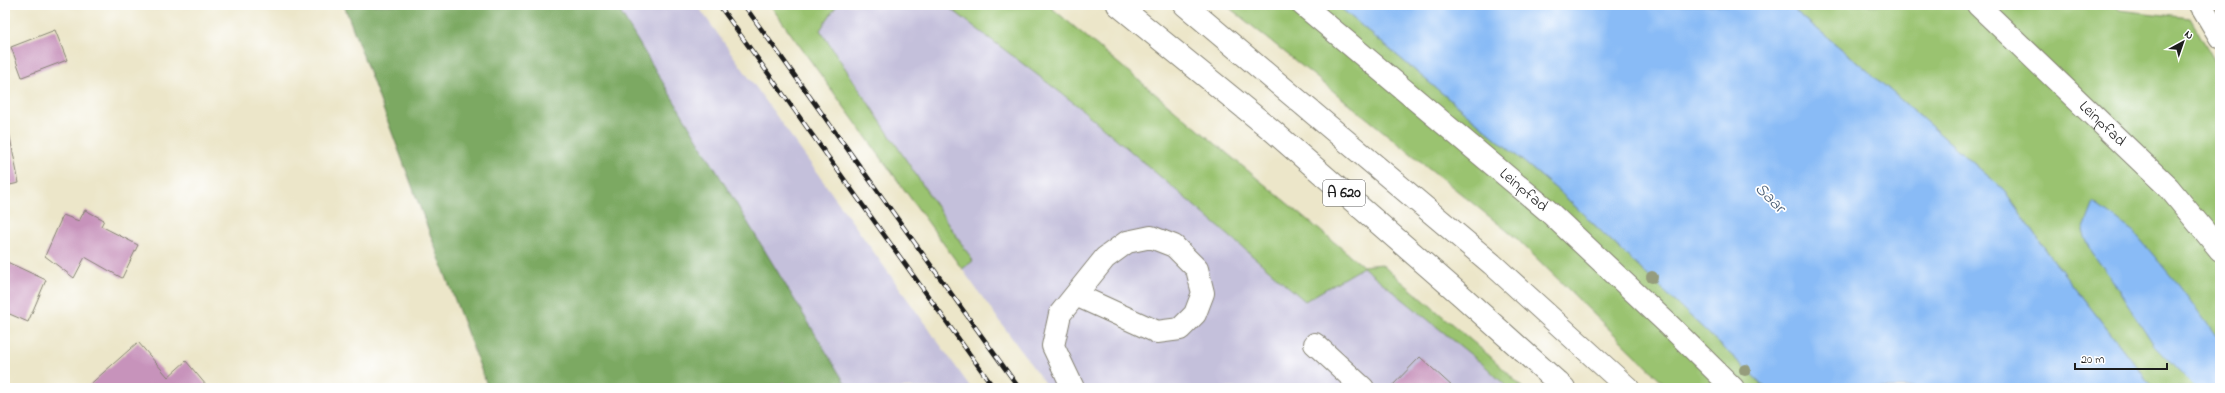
<svg xmlns="http://www.w3.org/2000/svg" width="2225" height="393" font-family="'Indie Flower',sans-serif">
<rect width="100%" height="100%" fill="#fff"/>
<filter id="ink" filterUnits="userSpaceOnUse"><feTurbulence type="fractalNoise" baseFrequency=".025" numOctaves="2"/><feDisplacementMap in="SourceGraphic" scale="8" xChannelSelector="R" yChannelSelector="G"/><feConvolveMatrix kernelMatrix="1 2 1 2 8 2 1 2 1" color-interpolation-filters="sRGB"/></filter>
<filter id="wash" filterUnits="userSpaceOnUse"><feTurbulence type="fractalNoise" baseFrequency=".012" numOctaves="4" result="noise"/><feDisplacementMap in="SourceGraphic" scale="16" xChannelSelector="R" yChannelSelector="G"/><feGaussianBlur stdDeviation="0.9" result="paint"/><feColorMatrix in="noise" values="0 0 0 0 0 0 0 0 0 0 0 0 0 0 0 0 0 1.4 0 .05"/><feComposite in="paint" operator="in"/></filter>
<g filter="url(#wash)">
<rect width="100%" height="100%" fill="#ece6c9"/>
<g fill="#c4c0db">
<path d="M616 5H697L971 388H848Z"/>
<path d="M837 5H947L1078 106 1363 266 1485 366 1508 388H1048L962 269 973 261 820 30Z"/>
</g>
<g fill="#9ac36f" stroke="#5b7046">
<path d="M770 5H837L820 30 973 261 962 269Z"/>
<path d="M946 5H1048L1363 266 1381 264 1492 358 1523 388H1508L1485 366 1363 267 1305 301 1078 106Z"/>
<path d="M1226 5H1337L1561 193 1766 388H1669L1516 238Z"/>
<path d="M1788 5H2116L2119 10 2190 18 2220 70V388H2153L2051 257 2004 190 1861 65Z"/>
</g>
<path fill="#7ba962" stroke="#4c623f" d="M344 5H616L848 388H488Z"/>
<g fill="#89bbf6" stroke="#526c89">
<path d="M1337 5H1788L1861 65 2004 190 2051 257 2153 388H1766L1561 193Z"/>
<path d="M2094 203 2134 232 2180 287 2220 341V388H2196L2154 345 2111 278 2092 253 2083 231Z"/>
</g>
<g id="blocks">
<g fill="#c793bb">
<path d="M55 30 67 60 22 77 11 47Z"/>
<path d="M5 112 19 183 5 186Z"/>
<path d="M85 210 104 220 101 226 138 245 122 278 85 257 74 278 45 256 63 215 79 221Z"/>
<path d="M5 261 46 280 28 322 5 312Z"/>
<path d="M138 342 168 377 186 361 206 385 202 388H86Z"/>
<path d="M1420 357 1454 388H1390Z"/>
<path d="M783 382 788 388H775Z"/>
</g>
</g>
</g>
<g filter="url(#ink)">
<use href="#blocks" fill-opacity="0" stroke="#848172" stroke-width="1"/>
<g fill="none" stroke-linecap="round" stroke-linejoin="round">
<g stroke="#848172" stroke-width="24">
<g id="minor">
<path id="s1" d="M1303 5 1547 210 1668 324 1733 388"/>
<path id="s2" d="M1978 5 2169 188 2220 250"/>
<path d="M2201 5 2220 37"/>
<path d="M1315 344 1363 388"/>
<path d="M1073 388 1053 346 1060 314 1105 258 1127 242 1151 237 1174 246 1197 269 1203 293 1195 314 1180 329 1157 332 1076 295"/>
</g>
</g>
<g stroke="#848172" stroke-width="24">
<g id="highway">
<path d="M1118 5 1274 132 1463 297 1564 388"/>
<path d="M1185 5 1492 264 1628 388"/>
</g>
</g>
<use href="#minor" stroke="#fff" stroke-width="22"/>
<use href="#highway" stroke="#fff" stroke-width="22"/>
<g stroke="#1c1c1c" stroke-width="4.5">
<g id="rail">
<path d="M719 5 994 388"/>
<path d="M744 5 1019 388"/>
</g>
</g>
<use href="#rail" stroke="#fff" stroke-width="3" stroke-dasharray="9" stroke-linecap="butt"/>
</g>
<g fill="#959c7c">
<circle cx="1652" cy="277" r="6"/>
<circle cx="1745" cy="370" r="6"/>
</g>
</g>
<g text-anchor="middle" dominant-baseline="central" stroke-width="3.5" stroke-linejoin="round" paint-order="stroke">
<rect fill="#fff" stroke="#606060" stroke-width="1" x="1323" y="180" width="42" height="26" rx="3"/>
<g font-size="15" font-weight="bold" fill="#1c1c1c">
<text x="1344" y="193">A 620</text>
</g>
<g font-size="16" fill="#1c1c1c" stroke="#fff">
<text stroke="none"><textPath href="#s2" startOffset="172">Leinpfad</textPath></text>
<text stroke="none"><textPath href="#s1" startOffset="288">Leinpfad</textPath></text>
</g>
<g font-size="17" font-style="italic" fill="#485c73" stroke="#fff">
<text transform="translate(1770 198) rotate(45)">Saar</text>
</g>
</g>
<rect width="2225" height="393" fill="none" stroke="#fff" stroke-width="20"/>
<g transform="translate(2183 42) rotate(40)" stroke="#ffffff" stroke-width="3" paint-order="stroke">
<path d="M0-3L7 15L0 10L-7 15Z" fill="#1c1c1c"/>
<text y="-6" font-size="11" font-weight="bold" text-anchor="middle" fill="#1c1c1c">N</text>
</g>
<path d="M2075 363v6h92v-6" fill="none" stroke="#1c1c1c" stroke-width="2"/>
<text x="2081" y="363" font-size="12" fill="#1c1c1c" stroke="#ffffff" stroke-width="3" paint-order="stroke">20 m</text>
</svg>
